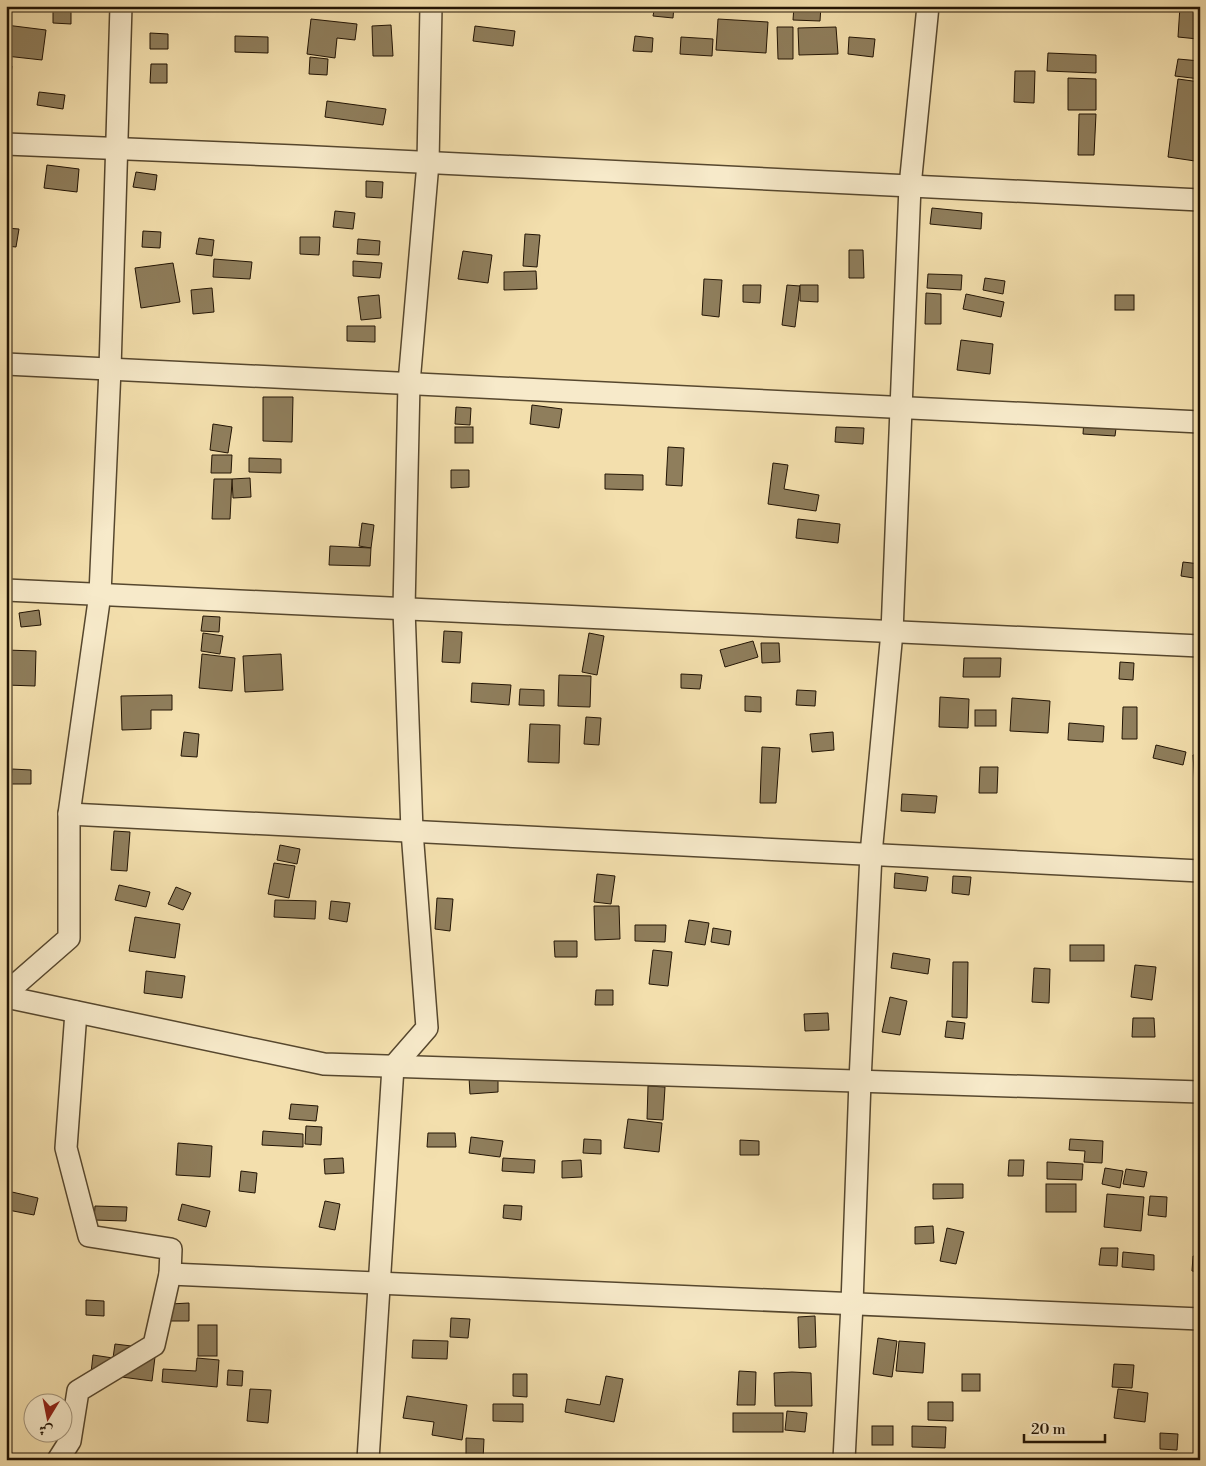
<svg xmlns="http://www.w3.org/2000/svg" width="1206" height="1466" font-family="'Libre Bodoni',Amiri,serif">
<rect width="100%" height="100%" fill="#f3dfad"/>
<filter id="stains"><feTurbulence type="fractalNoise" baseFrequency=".004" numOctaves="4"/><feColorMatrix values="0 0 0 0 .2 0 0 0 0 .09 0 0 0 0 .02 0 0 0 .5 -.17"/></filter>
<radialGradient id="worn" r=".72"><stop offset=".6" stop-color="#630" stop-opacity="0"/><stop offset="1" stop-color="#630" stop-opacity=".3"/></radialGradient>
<g fill="#8f7e5c" stroke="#221404">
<path d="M53 6H71V24L53 23Z"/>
<path d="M655 6H674L673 18 653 16Z"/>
<path d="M794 6H821L820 21 793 20Z"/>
<path d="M1180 6H1200L1198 39 1178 37Z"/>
<path d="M311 19 357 24 355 40 337 38 335 58 307 54Z"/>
<path d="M718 19 768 22 766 53 716 50Z"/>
<path d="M6 25 46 30 42 60 6 56Z"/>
<path d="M391 25 393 56H373L372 26Z"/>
<path d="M475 26 515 31 513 46 473 41Z"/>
<path d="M777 27H793V59H778Z"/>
<path d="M836 27 838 54 799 55 798 28Z"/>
<path d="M150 33 168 34V49H150Z"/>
<path d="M235 36 268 37V53L235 52Z"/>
<path d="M635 36 653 38 652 52 633 51Z"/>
<path d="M681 37 713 39 712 56 680 54Z"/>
<path d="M849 37 875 39 873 57 848 54Z"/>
<path d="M1048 53 1096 55V73L1047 71Z"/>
<path d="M310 57 328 59 327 75 309 74Z"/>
<path d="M1178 59 1200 61V79L1175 76Z"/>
<path d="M151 64H167V83H150Z"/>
<path d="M6 65 12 66 9 90H6Z"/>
<path d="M1015 71H1035L1034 103 1014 102Z"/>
<path d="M1068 78 1096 79V110H1068Z"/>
<path d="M1178 79 1200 82V127L1195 161 1168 157Z"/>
<path d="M39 92 65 95 63 109 37 105Z"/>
<path d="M327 101 386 109 383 125 325 117Z"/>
<path d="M1079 114H1096L1094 155H1078Z"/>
<path d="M47 165 79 169 77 192 44 188Z"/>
<path d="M136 172 157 175 155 190 133 187Z"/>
<path d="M366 181 383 182 382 198 366 197Z"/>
<path d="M932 208 982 213 981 229 930 224Z"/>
<path d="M335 211 355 213 353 229 333 227Z"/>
<path d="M6 228 19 229 16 247 6 246Z"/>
<path d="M143 231 161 232 160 248 142 247Z"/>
<path d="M525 234 540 235 537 267 523 266Z"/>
<path d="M300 237H320L319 255 300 254Z"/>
<path d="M199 238 214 240 212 256 196 254Z"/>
<path d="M358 239 380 241 379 255 357 254Z"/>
<path d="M849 250H863L864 278H849Z"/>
<path d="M463 251 492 255 488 283 458 279Z"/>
<path d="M214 259 252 262 250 279 213 277Z"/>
<path d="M353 261 382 263 380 278 353 276Z"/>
<path d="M173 263 180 302 141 308 135 268Z"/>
<path d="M536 271 537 289 504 290V272Z"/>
<path d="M928 274 962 275 961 290 927 288Z"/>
<path d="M985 278 1005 281 1003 294 983 290Z"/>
<path d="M704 279 722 280 719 317 702 315Z"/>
<path d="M743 285H761L760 303 743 302Z"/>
<path d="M787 285 800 286 795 327 782 325Z"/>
<path d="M800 285H818V302L800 301Z"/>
<path d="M212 288 214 312 193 314 191 290Z"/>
<path d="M926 293 941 294V324H925Z"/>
<path d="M966 294 1004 302 1001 317 963 309Z"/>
<path d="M379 295 381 318 361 320 358 297Z"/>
<rect x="1115" y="295" width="19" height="15"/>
<path d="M347 326H375V342L347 341Z"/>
<path d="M961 340 993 344 990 374 957 370Z"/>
<path d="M263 397H293L292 442 263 441Z"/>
<path d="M532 405 562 409 559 428 530 424Z"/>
<path d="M456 407 471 408 470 425 455 424Z"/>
<path d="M1084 419 1117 421 1115 436 1083 434Z"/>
<path d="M213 424 232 427 228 453 210 450Z"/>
<rect x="455" y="427" width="18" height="16"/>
<path d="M836 427 864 428 863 444 835 442Z"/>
<path d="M668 447 684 448 682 486 666 485Z"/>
<path d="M212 455H232L231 473H211Z"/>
<path d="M249 458 281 459V473L249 472Z"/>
<path d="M773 463 788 465 784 489 819 495 816 511 768 504Z"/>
<path d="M451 470H469V487L451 488Z"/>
<path d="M605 474 643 475V490L605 489Z"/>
<path d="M250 478 251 497 233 498 232 479Z"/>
<path d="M214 479H232L230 519H212Z"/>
<path d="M798 519 840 524 838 543 796 538Z"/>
<path d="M362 523 374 525 371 548 359 546Z"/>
<path d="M330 546 371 548 370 566 329 565Z"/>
<path d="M1183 562 1200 564V579L1181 576Z"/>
<path d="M39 610 41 625 21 627 19 613Z"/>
<path d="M203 616 220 617 219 632 201 631Z"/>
<path d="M444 631 462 632 460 663 442 662Z"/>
<path d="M203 633 223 636 220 654 201 651Z"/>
<path d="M589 633 604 636 597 675 582 672Z"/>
<path d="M753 641 758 657 725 667 720 650Z"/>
<path d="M761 643H779L780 662 762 663Z"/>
<path d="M6 650 36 651 35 686 6 685Z"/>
<path d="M202 654 235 658 232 691 199 688Z"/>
<path d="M281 654 283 690 245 692 243 656Z"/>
<path d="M964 658H1001L1000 677H963Z"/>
<path d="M1120 662 1134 663 1133 680 1119 679Z"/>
<path d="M681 674 702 675 700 689 681 688Z"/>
<path d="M559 675 591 676 590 707 558 706Z"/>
<path d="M472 683 511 685 509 705 471 702Z"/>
<path d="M520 689 544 690V706L519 705Z"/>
<path d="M797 690 816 691 815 706 796 705Z"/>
<path d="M172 695V710H151V729L122 730 121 696Z"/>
<path d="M745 696 761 697V712L745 711Z"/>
<path d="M940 697 969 699 968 728 939 727Z"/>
<path d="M1012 698 1050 701 1048 733 1010 731Z"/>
<path d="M1123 707H1137V739H1122Z"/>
<rect x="975" y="710" width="21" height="16"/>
<path d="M586 717 601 718 599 745 584 744Z"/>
<path d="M1069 723 1104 726 1103 742 1068 740Z"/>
<path d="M530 724 560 725 559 763 528 762Z"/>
<path d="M184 732 199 734 197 757 181 756Z"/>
<path d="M833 732 834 750 812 752 810 734Z"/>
<path d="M1156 745 1186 752 1183 765 1153 758Z"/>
<path d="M762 747 780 748 776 803H760Z"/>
<path d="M1200 754V785L1195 786 1193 755Z"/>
<path d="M980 767H998L997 793H979Z"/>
<path d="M12 769 31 770V784H11Z"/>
<path d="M902 794 937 796 935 813 901 811Z"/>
<path d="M114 831 130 832 127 871 111 870Z"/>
<path d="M280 845 300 849 297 864 277 860Z"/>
<path d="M274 863 295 866 289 898 268 894Z"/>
<path d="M895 873 928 877 926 891 894 888Z"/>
<path d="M597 874 615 876 611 904 594 902Z"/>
<path d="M953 876 971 877 969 895 952 893Z"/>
<path d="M119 885 150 892 146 907 115 900Z"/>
<path d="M176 887 191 893 183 910 168 904Z"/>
<path d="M437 898 453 899 450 931 435 929Z"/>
<path d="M275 900 316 901 315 919 274 917Z"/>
<path d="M331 901 350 903 347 922 329 919Z"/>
<path d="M594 906H619L620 939 595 940Z"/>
<path d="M135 917 180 924 175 958 129 951Z"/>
<path d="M689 920 709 923 705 945 685 942Z"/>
<path d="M635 925H666L665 942 635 941Z"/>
<path d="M713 928 731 931 729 945 711 942Z"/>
<path d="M554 941H577V957H555Z"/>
<rect x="1070" y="945" width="34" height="16"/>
<path d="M653 950 672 952 668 986 649 984Z"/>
<path d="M893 953 930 959 928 974 891 968Z"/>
<path d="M953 962H968L967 1018 952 1017Z"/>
<path d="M1135 965 1156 967 1152 1000 1131 997Z"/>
<path d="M1034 968 1050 969 1049 1003 1032 1002Z"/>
<path d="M146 971 185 976 182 998 144 993Z"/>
<path d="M596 990H613V1005H595Z"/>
<path d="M890 997 907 1001 900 1035 882 1032Z"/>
<path d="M828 1013 829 1030 805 1031 804 1014Z"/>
<path d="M1133 1018H1154L1155 1037H1132Z"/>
<path d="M947 1021 965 1023 963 1039 945 1037Z"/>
<path d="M498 1076V1092L470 1094 469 1077Z"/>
<path d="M648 1086 665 1087 663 1120 647 1119Z"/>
<path d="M291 1104 318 1106 316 1121 289 1119Z"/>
<path d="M628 1119 662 1123 659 1152 624 1148Z"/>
<path d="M306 1126 322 1127 321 1145 305 1144Z"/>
<path d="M263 1131 303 1134V1147L262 1145Z"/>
<path d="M428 1133H455L456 1147H427Z"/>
<path d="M471 1137 503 1141 500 1157 469 1153Z"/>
<path d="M584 1139 601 1140V1154L583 1153Z"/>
<path d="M1070 1139 1103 1141 1102 1163 1084 1162 1085 1151 1069 1150Z"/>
<path d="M740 1140 759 1141V1155H740Z"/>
<path d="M178 1143 212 1146 210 1177 176 1175Z"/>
<path d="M343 1158 344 1173 325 1174 324 1159Z"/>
<path d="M503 1158 535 1160 534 1173 502 1171Z"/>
<path d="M581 1160 582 1177 562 1178V1161Z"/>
<path d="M1009 1160H1024L1023 1176H1008Z"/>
<path d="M1047 1162 1083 1164 1082 1180 1047 1179Z"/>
<path d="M1105 1168 1123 1171 1120 1188 1102 1184Z"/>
<path d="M1126 1169 1147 1172 1144 1187 1123 1184Z"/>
<path d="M241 1171 257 1173 255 1193 239 1191Z"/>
<path d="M933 1184H963V1198L933 1199Z"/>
<rect x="1046" y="1184" width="30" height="28"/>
<path d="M12 1192 38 1198 34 1215 8 1210Z"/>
<path d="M1107 1194 1144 1197 1141 1231 1104 1227Z"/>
<path d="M1150 1196 1167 1197 1166 1217 1148 1215Z"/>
<path d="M325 1201 340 1204 335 1230 319 1227Z"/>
<path d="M182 1204 210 1211 206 1227 178 1220Z"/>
<path d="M504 1205 522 1206 521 1220 503 1218Z"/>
<path d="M95 1206 127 1207 126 1221 94 1220Z"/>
<path d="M933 1226 934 1243 915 1244V1227Z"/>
<path d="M947 1228 964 1232 956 1264 940 1261Z"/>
<path d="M1101 1248H1118L1117 1266 1099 1265Z"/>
<path d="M1123 1252 1154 1255V1270L1122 1267Z"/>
<path d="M1193 1256 1200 1257V1272L1192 1271Z"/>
<path d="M86 1300 104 1301V1316L86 1315Z"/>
<path d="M189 1303V1321H171L170 1304Z"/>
<path d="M815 1316 816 1347 799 1348 798 1317Z"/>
<path d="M451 1318 470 1319 468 1338 450 1337Z"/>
<rect x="198" y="1325" width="19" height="31"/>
<path d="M878 1338 897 1341 892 1377 873 1374Z"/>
<path d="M413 1340 448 1341 447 1359 412 1358Z"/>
<path d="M899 1341 925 1343 923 1373 896 1371Z"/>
<path d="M115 1344 156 1349 152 1381 91 1373 93 1355 113 1358Z"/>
<path d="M197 1358 219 1360 217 1387 162 1382 163 1369 196 1371Z"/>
<path d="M1114 1364 1134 1365 1132 1388 1112 1387Z"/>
<path d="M228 1370 243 1371 242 1386 227 1385Z"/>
<path d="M739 1371 756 1372 755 1405H737Z"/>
<path d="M792 1372 811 1373 812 1406H775L774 1373Z"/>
<path d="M513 1374H527V1397L513 1396Z"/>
<rect x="962" y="1374" width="18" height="17"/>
<path d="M606 1376 623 1379 614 1422 565 1412 567 1399 600 1405Z"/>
<path d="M250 1389 271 1390 268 1423 247 1421Z"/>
<path d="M1118 1389 1148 1393 1145 1422 1114 1418Z"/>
<path d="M407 1396 467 1405 462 1440 432 1435 434 1422 403 1418Z"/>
<path d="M928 1402H953V1421L928 1420Z"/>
<path d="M493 1404H523V1422L493 1421Z"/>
<path d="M787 1411 807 1413 805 1432 785 1430Z"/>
<rect x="733" y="1413" width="50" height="19"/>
<rect x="872" y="1426" width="21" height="19"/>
<path d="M912 1426 946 1427 945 1448 912 1447Z"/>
<path d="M1160 1433 1178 1434 1177 1450 1160 1449Z"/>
<path d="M466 1438 484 1439 483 1460H466Z"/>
<rect x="399" y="1456" width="20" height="4"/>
</g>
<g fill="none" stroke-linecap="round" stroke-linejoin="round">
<g stroke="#56472e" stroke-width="24">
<g id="minor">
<path d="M6 144 296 156 1200 200"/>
<path d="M6 364 1200 422"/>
<path d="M6 590 1200 646"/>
<path d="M69 814 1200 871"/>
<path d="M6 993 69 938V814L100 594 110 369 121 6"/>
<path d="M6 997 324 1064 1200 1092"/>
<path d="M170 1274 1200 1319"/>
<path d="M58 1460 70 1441 78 1391 154 1345 170 1274 171 1249 89 1236 66 1148 76 1012"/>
<path d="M368 1460 393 1067 427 1028 412 831 404 609 409 383 428 163 431 6"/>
<path d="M844 1460 852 1304 860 1081 871 854 892 632 910 186 928 6"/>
</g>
</g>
<use href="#minor" stroke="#f7eaca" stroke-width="21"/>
</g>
<rect width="1206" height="1466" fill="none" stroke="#f3dfad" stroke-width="25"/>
<rect x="8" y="8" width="1191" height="1451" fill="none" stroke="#221404" stroke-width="2.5"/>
<rect x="12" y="12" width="1181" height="1441" fill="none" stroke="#221404"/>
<g transform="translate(48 1418) rotate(190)"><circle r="24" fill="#f7eaca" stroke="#a2947b"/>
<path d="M0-4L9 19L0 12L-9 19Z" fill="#8f2418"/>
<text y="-8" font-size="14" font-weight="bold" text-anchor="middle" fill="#221404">ش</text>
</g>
<path d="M1024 1434v8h81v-8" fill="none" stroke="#221404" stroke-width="2.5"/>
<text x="1031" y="1434" font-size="15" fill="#221404" stroke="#f7eaca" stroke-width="4" paint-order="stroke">20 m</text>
<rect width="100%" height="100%" filter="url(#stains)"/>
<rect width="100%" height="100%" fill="url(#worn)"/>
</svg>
